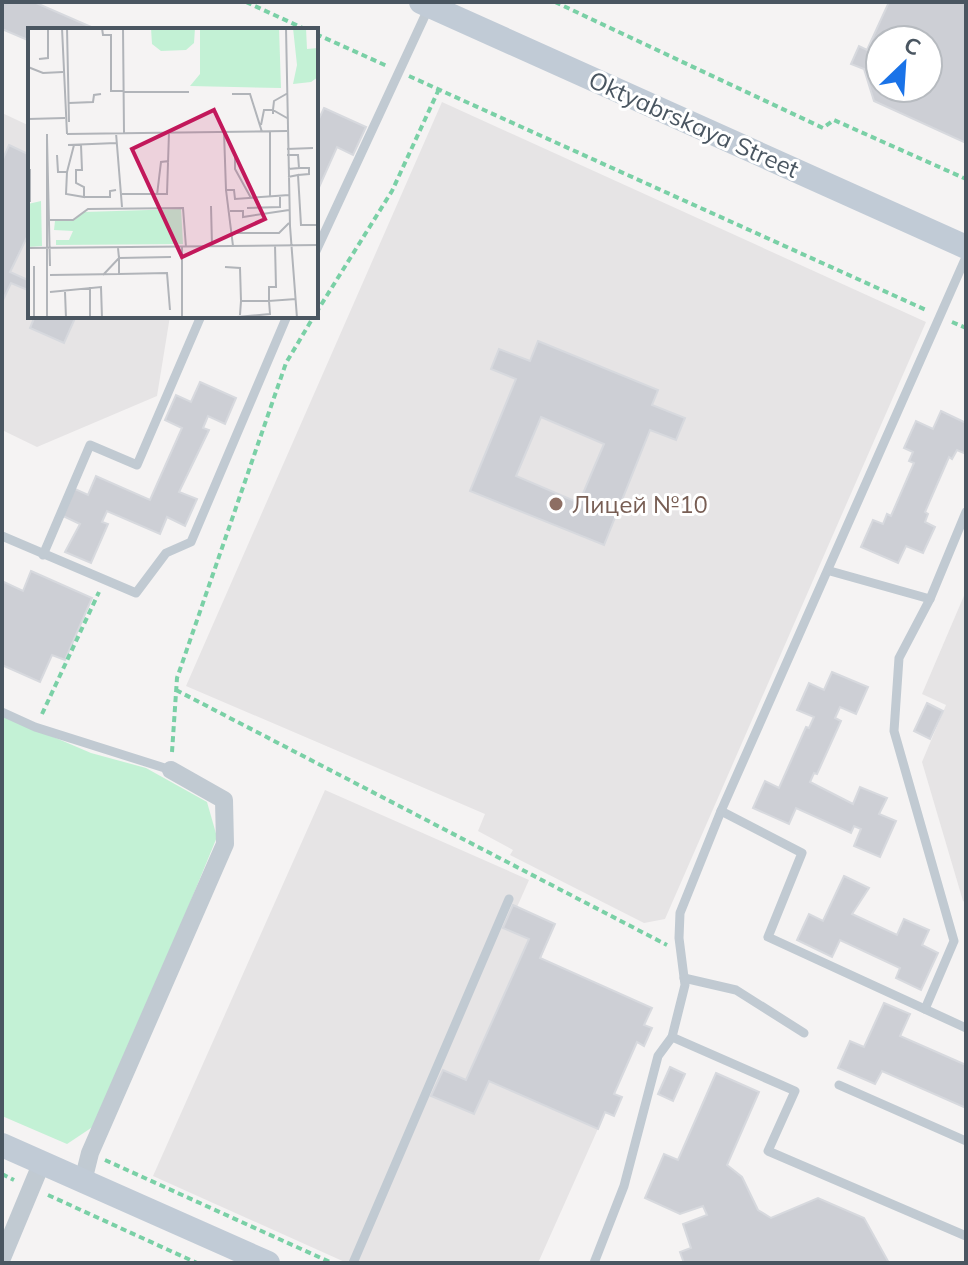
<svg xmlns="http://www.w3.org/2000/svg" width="968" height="1265" font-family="Mulish,sans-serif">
<rect width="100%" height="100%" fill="#f5f3f3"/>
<g fill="#e6e4e5">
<path d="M442 102 926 322 665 919 644 923 510 855 513 850 478 831 485 814 186 686Z"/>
<path d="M2 113 30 126V316H170L157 396 37 447 2 430Z"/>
<path d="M966 591V903L963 901 922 762 946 705 922 694Z"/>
<path d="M325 790 529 880 517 907 555 924 541 958 652 1008 644 1025 652 1028 644 1046 637 1043 614 1093 622 1097 614 1116 605 1113 538 1263H347L153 1176Z"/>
</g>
<path fill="#c3f1d5" d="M2 715 91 753 146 768 207 802 217 837 100 1122 67 1144 2 1116Z"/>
<g fill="#cdcfd5" stroke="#d7d9de" stroke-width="2" fill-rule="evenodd">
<path d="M2 2H34L98 30H30V41L2 29Z"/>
<path d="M889 2H966V143L874 101 864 69 851 64 859 46 867 50ZM880 40H928V88H880Z"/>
<path d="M324 108 366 127 353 155 337 147 316 194V125Z"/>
<path d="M9 145 30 155V231L10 272 30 281V291L11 283 2 302V161Z"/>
<path d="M35 316H76L64 343 30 328Z"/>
<path d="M538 341 658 390 652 405 685 418 676 440 650 430 604 545 470 491 516 379 491 369 499 349 530 361ZM541 417 604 444 579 503 516 476Z"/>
<path d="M200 382 236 398 225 424 208 416 203 428 209 430 179 492 197 499 185 526 167 517 160 534 107 511 102 522 108 524 91 563 65 552 80 524 61 515 73 488 88 495 96 476 150 500 182 428 165 420 176 395 191 402Z"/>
<path d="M941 411 966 423V454L957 450 952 459 949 457 925 512 928 514 925 522 935 527 923 553 906 546 898 563 861 547 873 520 883 524 887 514 891 516 914 463 909 461 913 452 904 448 916 421 933 429Z"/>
<path d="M31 571 92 598 65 660 52 655 40 682 2 665V581L23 591Z"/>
<path d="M832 672 868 687 856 714 840 707 835 718 841 721 817 774 814 773 810 782 853 804 860 787 887 798 879 814 896 821 880 857 854 846 861 829 854 826 851 833 796 808 789 824 753 808 765 781 779 788 806 727 809 728 814 717 797 710 809 683 824 690Z"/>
<path d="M927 703 943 711 930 739 914 731Z"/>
<path d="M844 876 869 888 852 914 897 935 904 919 929 930 922 945 938 953 921 990 896 978 900 968 840 940 832 957 797 940 809 914 823 921Z"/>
<path d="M513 905 555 924 540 958 652 1008 644 1025 652 1028 644 1046 637 1042 614 1094 622 1097 614 1116 605 1112 598 1129 489 1081 474 1114 431 1096 443 1070 466 1080 529 939 503 928Z"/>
<path d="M884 1003 910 1014 900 1036 966 1065V1108L882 1071 875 1084 838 1068 850 1041 864 1047Z"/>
<path d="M670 1067 685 1074 673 1101 658 1094Z"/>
<path d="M716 1073 759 1092 727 1165 742 1177 758 1210 771 1218 818 1198 864 1218 889 1263H684L680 1252 691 1248 683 1224 707 1215 703 1206 680 1214 645 1198 664 1154 678 1160Z"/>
</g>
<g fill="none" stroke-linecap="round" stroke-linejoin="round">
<g stroke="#7ad0a6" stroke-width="4" stroke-dasharray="6 4" stroke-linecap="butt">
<path d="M246 2 307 30"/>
<path d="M555 2 823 128 834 120 966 179"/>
<path d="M316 34 387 66"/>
<path d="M409 76 926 310"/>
<path d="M316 313 392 191 439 89"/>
<path d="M952 322 966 328"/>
<path d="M176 690 667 945"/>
<path d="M42 714 99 592"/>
<path d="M172 752 177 678 286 363 314 316"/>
<path d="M105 1160 332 1263"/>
<path d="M2 1174 14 1180"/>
<path d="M48 1195 197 1263"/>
</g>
<g stroke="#c1cad2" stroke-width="9">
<path d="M316 251 429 7"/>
<path d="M966 257 721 811 802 853 768 937 966 1028"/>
<path d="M2 536 136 593 166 553 191 542 287 316"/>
<path d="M43 555 90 445 137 465 201 316"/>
<path d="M830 571 930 599"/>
<path d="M2 712 35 727 171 770"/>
<path d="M684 978 736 990 804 1033"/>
<path d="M925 1009 954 941 894 731 899 658 930 599 966 512"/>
<path d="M672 1037 795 1091 768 1151 966 1236"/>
<path d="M839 1085 966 1141"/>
<path d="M353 1263 509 899"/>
<path d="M594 1263 624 1186 658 1056 672 1037 685 985 679 938 680 913 721 811"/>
</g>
<g stroke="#c1cad2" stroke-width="18">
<path d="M83 1181 90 1153 225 844 224 800 171 770"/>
<path d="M2 1258 42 1162"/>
</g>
<g stroke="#c1cbd6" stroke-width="24">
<path d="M421 2 966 247"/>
<path d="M2 1145 268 1263"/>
</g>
</g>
<circle fill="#8d6e63" stroke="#fff" stroke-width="3" cx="556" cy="504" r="8"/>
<g text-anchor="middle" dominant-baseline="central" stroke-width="6" stroke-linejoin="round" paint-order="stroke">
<g font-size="24" fill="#4a5661" stroke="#fff">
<text transform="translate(694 124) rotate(24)">Oktyabrskaya Street</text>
</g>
<g font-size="24" fill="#785e54" stroke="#fff" text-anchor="start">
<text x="572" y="504">Лицей №10</text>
</g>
</g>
<g transform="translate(28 28)">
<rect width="290" height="290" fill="#f5f3f3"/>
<path d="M123 0H167L166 15 158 22 133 23 124 16ZM172 0H251L253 60 162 58 172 46ZM265 0H278L279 21 290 20V49L283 54 265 56 269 37ZM13 173 14 218 0 219V176ZM153 181 155 216 28 217V212H41L45 203 26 202 27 193H45L56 184Z" fill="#c3f1d5"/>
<path fill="none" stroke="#b1b4b9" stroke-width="2" d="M34 0 39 106M39 0 41 94M74 0 75 7H83V63H96M95 0 96 105M258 0 262 198 269 290M11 31 20 30V0M0 39 15 45 35 44M96 64H161M204 66H222L234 104M41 75 65 74 66 67 73 66M259 90 245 82 246 73 260 65M0 91 37 90M233 97 236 82H245V86M196 104 198 162H206L207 171 261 167M242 104V169M88 105 94 179M39 106 259 103M19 110 22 238M40 117 88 115M259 121 285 120M207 124V141L223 170M29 127 30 144H39L38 166 56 169V159L48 155V142H54L53 117M259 127H270L271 140 260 141M39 144 46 117M270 147 281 146V140H272M260 149 270 147 273 197H290M198 162 205 218M94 166H139L141 104M129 167 133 134 141 133M56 169H82V163L88 162M2 174V141M183 178 184 218M219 180 252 179V169M202 183H215V189L261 182M22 192H45L60 181 155 180 158 219M205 205H251L261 195M247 217 248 259H241V273L268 271M154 219V290M0 220 290 217M90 220 91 230 143 229M197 239 212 240 213 273M22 247 91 246M75 247 91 230V246L139 245 142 282M62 259V290M22 264 73 259 74 290M37 264 38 290M154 289H208M209 289 242 286 241 273H213L212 287M6 290V238M19 290V106"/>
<path fill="#c2185b" fill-opacity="0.15" stroke="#c2185b" stroke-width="4" d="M186 82 237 191 154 229 104 121Z"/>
<rect width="290" height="290" fill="none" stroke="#4a5661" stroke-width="4"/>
</g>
<rect width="968" height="1265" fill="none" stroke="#4a5661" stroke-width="8"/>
<g transform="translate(904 64) rotate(25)"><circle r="38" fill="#ffffff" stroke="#b7bbc0" stroke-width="2"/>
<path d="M0-6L14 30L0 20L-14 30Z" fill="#1a73e8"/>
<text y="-12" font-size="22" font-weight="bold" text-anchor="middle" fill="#4a5661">С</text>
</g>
</svg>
